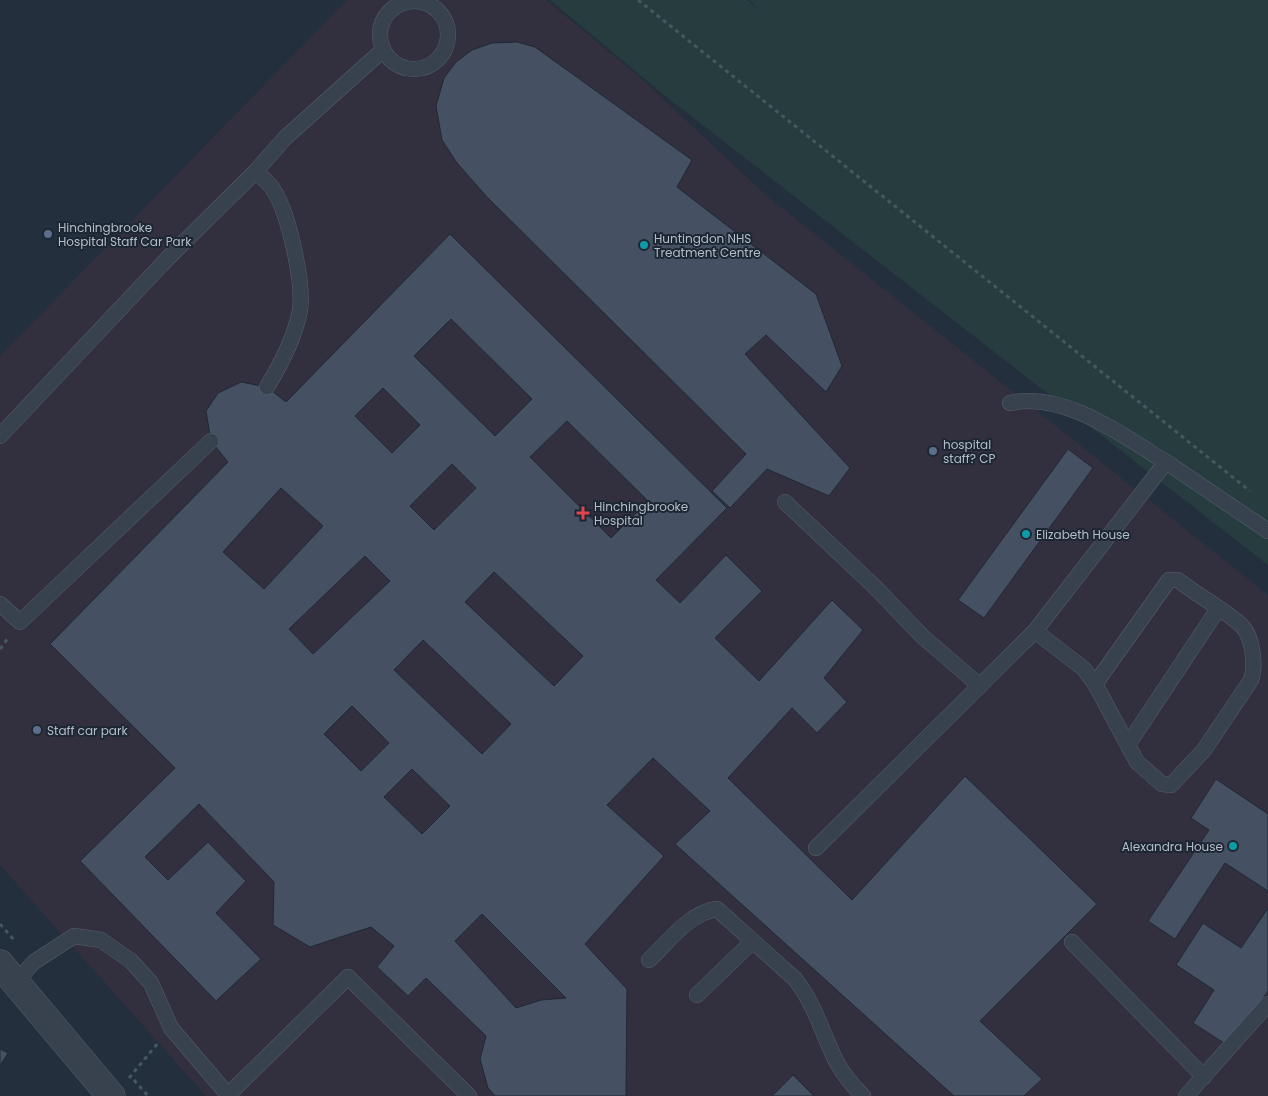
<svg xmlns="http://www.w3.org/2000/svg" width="1268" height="1096" font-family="Poppins,sans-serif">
<rect width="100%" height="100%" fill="#242f3e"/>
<path fill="#32303f" d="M347 0H546L635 73 767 196 1268 595V1096H206L0 865V356Z"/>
<path fill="#263c3f" d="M550 0H747L761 12 749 0H1268V565L664 95Z"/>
<g fill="#455162" stroke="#1f2835" fill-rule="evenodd">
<path d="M517 42 535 47 692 160 677 187 816 294 842 366 826 392 766 335 745 354 850 468 829 496 767 469 730 508 712 491 746 454 487 197 457 163 442 140 436 106 444 78 456 62 472 50 492 43Z"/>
<path d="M450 234 727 508 656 580 680 603 726 555 762 591 715 638 759 681 832 600 863 630 824 678 847 702 817 733 792 708 728 778 852 900 965 776 1097 904 980 1021 1042 1079 1024 1096H954L675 844 710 811 653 758 607 805 664 856 585 944 627 989 626 1096H495L488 1088 480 1059 486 1036 426 978 408 996 377 967 394 946 371 927 310 947 273 925 274 882 199 804 145 857 168 880 208 842 246 881 216 913 261 959 216 1001 80 861 175 768 50 644 228 462 211 441 206 411 218 393 241 382 267 387 286 402ZM451 319 532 399 495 436 414 356ZM383 388 420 425 392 453 355 416ZM567 421 648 501 611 538 530 457ZM452 464 476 488 434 530 410 506ZM281 488 323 526 264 589 223 552ZM365 556 390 581 313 654 289 629ZM494 572 583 656 554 686 465 602ZM423 640 511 724 482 754 394 670ZM352 706 389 743 361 771 324 734ZM412 769 450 806 422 834 384 797ZM482 914 566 998 541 1000 516 1008 455 941Z"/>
<path d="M1068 449 1093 468 984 618 958 600Z"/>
<path d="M1216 779 1268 814V891L1225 863 1175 939 1148 921 1209 830 1191 818Z"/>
<path d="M1268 908V991L1230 1047 1193 1023 1214 990 1176 965 1203 923 1241 948Z"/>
<path d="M0 1049 8 1053 0 1066Z"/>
<path d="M793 1075 814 1096H772Z"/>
</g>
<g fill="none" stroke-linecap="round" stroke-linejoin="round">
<g stroke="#565f6c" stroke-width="16">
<g id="service">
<circle cx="414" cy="35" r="34"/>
<path d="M255 172C263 178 271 184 276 194 289 218 304 282 300 310 295 338 281 364 267 387"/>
<path d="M1010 403C1064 391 1122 435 1166 462"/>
<path d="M0 436 168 258 255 172 285 138 383 50"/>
<path d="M785 502 875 587 922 636 980 686"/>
<path d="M0 604 20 622 211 441"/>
<path d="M1035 631 1084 669 1095 684 1137 762 1162 784 1171 785 1204 750 1251 680C1256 666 1253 636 1241 625 1222 608 1198 596 1178 580H1169L1095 684"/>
<path d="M1129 743 1218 609"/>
<path d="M816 848 1035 631 1166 462 1268 531"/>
<path d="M1072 942 1204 1077"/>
<path d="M649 960C669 941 689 913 717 909L795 979C814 1003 822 1032 835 1059 842 1073 852 1085 863 1096"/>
<path d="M15 983 34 962 74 936 101 940 131 961 151 983 171 1028 228 1095 348 977 469 1096"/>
<path d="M697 995 753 941"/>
<path d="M1186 1096 1268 1004"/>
</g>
</g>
<g stroke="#565f6c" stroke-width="29">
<path id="tertiary" d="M0 964 111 1096"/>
</g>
<g stroke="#44595c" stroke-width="3" stroke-dasharray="4 4" stroke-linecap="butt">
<path d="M638 0 1250 491"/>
<path d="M0 649 8 638"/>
<path d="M0 924 15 941"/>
<path d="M129 1078 158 1043"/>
<path d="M134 1080 148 1096"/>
</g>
<use href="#service" stroke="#38414e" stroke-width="15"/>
<use href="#tertiary" stroke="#38414e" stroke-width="28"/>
</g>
<g fill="#5c6f8a" stroke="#1d2633" stroke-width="2">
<circle cx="48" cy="234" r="5"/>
<circle cx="933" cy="451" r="5"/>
<circle cx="37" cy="730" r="5"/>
</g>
<g fill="#0f9aa8" stroke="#1d2633" stroke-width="2">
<circle cx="644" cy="245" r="5"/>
<circle cx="1026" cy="534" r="5"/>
<circle cx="1233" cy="846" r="5"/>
</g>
<path fill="#e0444e" stroke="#1d2633" stroke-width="2" d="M580.5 505.5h5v5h5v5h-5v5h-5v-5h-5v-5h5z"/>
<g text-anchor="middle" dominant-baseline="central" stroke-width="4" stroke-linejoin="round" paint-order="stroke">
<g font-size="12" fill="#b4bcc9" stroke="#1d2633" text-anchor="start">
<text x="58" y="227">Hinchingbrooke<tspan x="58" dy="14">Hospital Staff Car Park</tspan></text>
<text x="654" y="238">Huntingdon NHS<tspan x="654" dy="14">Treatment Centre</tspan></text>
<text x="943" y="444">hospital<tspan x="943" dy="14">staff? CP</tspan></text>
<text x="594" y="506">Hinchingbrooke<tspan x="594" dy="14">Hospital</tspan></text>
<text x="1036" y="534">Elizabeth House</text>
<text x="47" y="730">Staff car park</text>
<text x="1223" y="846" text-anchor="end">Alexandra House</text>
</g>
</g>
</svg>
